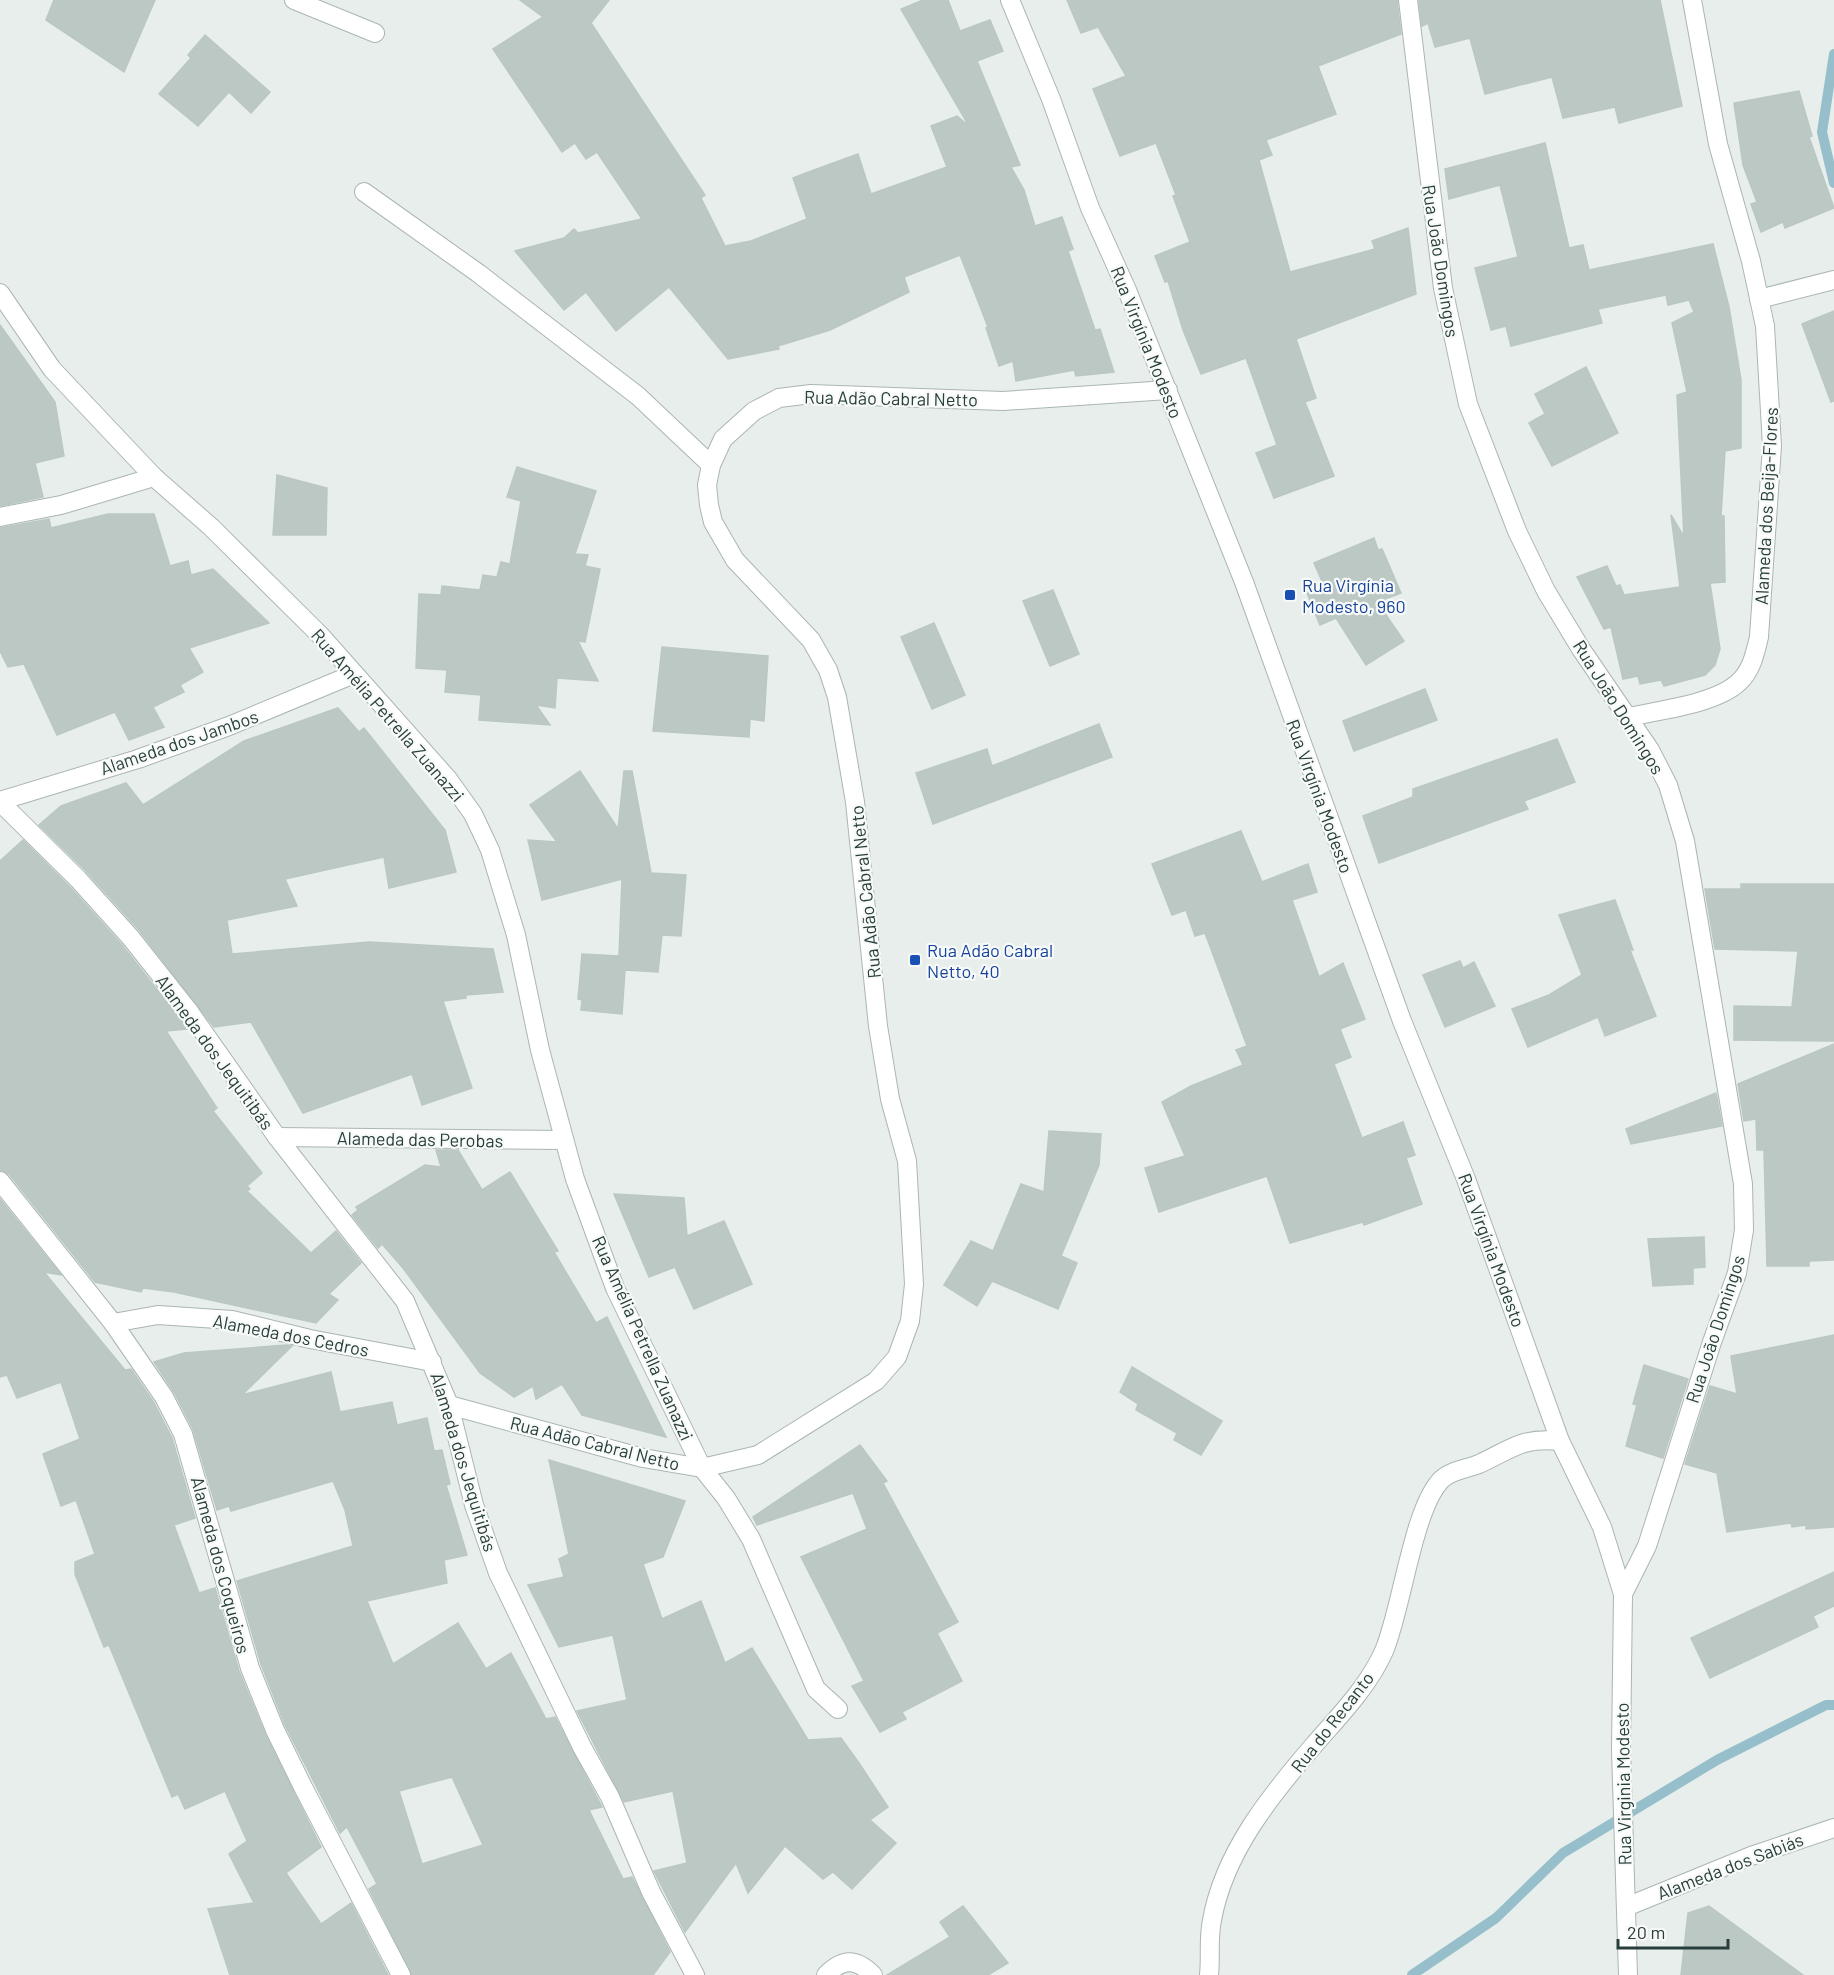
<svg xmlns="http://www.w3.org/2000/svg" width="1834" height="1975" font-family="Barlow,sans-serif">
<rect width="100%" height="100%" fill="#e7eeeb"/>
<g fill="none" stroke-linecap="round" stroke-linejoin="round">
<g stroke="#96bfcb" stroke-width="10">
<path d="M1834 54 1822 132 1834 183"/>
<path d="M1412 1975 1496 1918 1563 1853 1717 1760 1826 1705H1834"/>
</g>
</g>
<g fill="#bcc8c4" stroke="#bac7c2" stroke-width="1.5" fill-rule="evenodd">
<path d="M54 0H155L124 72 46 20Z"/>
<path d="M520 0H609L591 23 705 195 701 198 725 246 751 241 807 219 793 178 806 173 858 154 871 194 947 167 931 126 957 116 969 126 901 9 923 0H948L960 31 990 20 1003 51 977 61 1020 165 1011 167 1024 190 1035 226 1062 217 1073 249 1068 251 1095 330 1100 329 1114 372 1076 376 1074 370 1016 381 1013 361 999 366 986 328 988 327 960 255 904 277 909 292 830 330 778 346 779 349 728 359 669 287 616 331 586 292 564 310 515 251 564 238 574 229 578 233 642 219 597 152 586 159 575 143 562 152 493 49 543 17Z"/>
<path d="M1067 0H1397L1401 34 1318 66 1336 114 1266 140 1272 155 1259 160 1290 272 1375 249 1372 241 1408 228 1416 294 1296 339 1316 398 1305 402 1334 476 1274 498 1256 453 1277 445 1246 358 1201 374 1183 330 1168 281 1165 282 1155 256 1190 242 1173 196 1176 195 1156 143 1120 156 1093 89 1126 76 1098 27 1081 33Z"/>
<path d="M1419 0H1660L1682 106 1619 123 1615 107 1563 118 1552 77 1485 94 1470 38 1435 47 1428 23 1422 26Z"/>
<path d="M205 35 270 92 251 113 229 92 198 126 159 94 191 58 188 55Z"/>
<path d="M1799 91 1812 136 1809 137 1834 208 1785 228 1783 222 1761 232 1751 204 1757 202 1743 165 1734 103Z"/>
<path d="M1545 143 1569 248 1583 245 1589 270 1713 244 1729 307 1741 380V448L1725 451 1721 516H1724L1725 582 1710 583 1720 649 1715 665 1705 675 1664 686 1661 680 1640 684 1638 676 1623 679 1611 627 1604 629 1577 577 1607 566 1616 586 1620 585 1624 595 1680 587 1671 515 1684 537 1677 395 1687 392 1672 323 1694 312 1689 300 1668 305 1666 295 1598 309 1602 323 1511 346 1506 326 1491 330 1475 268 1518 257 1500 185 1449 199 1445 169Z"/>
<path d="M1834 311V401L1831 402 1802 324Z"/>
<path d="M0 325 55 402 64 456 35 463 43 497 0 506Z"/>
<path d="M1586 367 1618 433 1552 466 1529 423 1545 414 1535 394Z"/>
<path d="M517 467 596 491 575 554 588 555 585 566 600 569 585 642 578 641 598 681 557 678 555 708 536 705 550 725 479 720 481 695 445 692 447 670 416 668 419 594 441 595 442 586 480 590 483 575 497 577 501 562 510 564 521 501 507 497Z"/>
<path d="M277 475 327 488 326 535H273Z"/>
<path d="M108 514H154L170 566 188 561 191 575 213 569 269 623 189 648 203 672 180 685 184 692 153 707 164 727 129 740 115 712 57 735 24 664 8 667 0 651V528L49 519 51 528Z"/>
<path d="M1374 538 1378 550 1382 549 1401 593 1377 602 1404 641 1366 665 1336 618 1320 625 1307 593 1324 586 1314 563Z"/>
<path d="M1053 590 1079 654 1050 666 1023 601Z"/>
<path d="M934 623 965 695 932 709 901 637Z"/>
<path d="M662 647 768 656 764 721 750 719 749 737 653 731Z"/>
<path d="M1425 689 1437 720 1354 751 1343 721Z"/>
<path d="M338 708 359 732 364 728 445 830 456 872 389 888 384 857 285 879 297 906 227 920 232 954 369 942 493 949 503 992 466 995V998L443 1001 472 1088 422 1105 412 1074 303 1113 251 1022 214 1027 139 930 86 871 39 825 61 806 126 783 143 805 244 741Z"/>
<path d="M1099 724 1112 757 933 824 916 773 987 749 992 766Z"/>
<path d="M1557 739 1575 782 1524 801 1528 809 1379 863 1363 816 1413 797V789Z"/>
<path d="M580 771 618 829 624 771H632L651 873 686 875 681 936 662 935 658 972 625 970 622 1014 581 1010 582 1000 578 999 582 954 619 956 622 879 542 900 528 840 557 842 530 805Z"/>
<path d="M1241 831 1262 882 1308 864 1317 892 1292 900 1319 977 1343 963 1365 1019 1340 1029 1351 1057 1334 1064 1362 1138 1403 1122 1415 1155 1406 1158 1422 1204 1364 1225 1363 1222 1290 1243 1267 1176 1159 1212 1145 1168 1185 1156 1162 1102 1191 1086 1243 1065 1236 1050 1247 1046 1205 933 1195 936 1186 910 1172 915 1152 864Z"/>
<path d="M23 840 70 887 122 945 188 1029 166 1031 217 1108 213 1111 262 1173 247 1186 250 1189 247 1191 311 1253 336 1231 361 1263 329 1294 338 1300 316 1323 174 1292 143 1288 141 1292 95 1282 9 1174 0 1170V861Z"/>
<path d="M1741 884H1834V1041L1734 1040V1006L1792 1007 1798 951 1715 949 1705 889H1741Z"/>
<path d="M1615 900 1633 950H1630L1656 1016 1605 1036 1598 1017 1528 1047 1512 1009 1549 995 1582 975 1559 915Z"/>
<path d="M1460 961 1463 968 1474 962 1495 1006 1445 1027 1423 975Z"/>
<path d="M1834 1044V1260L1809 1261V1266H1767L1764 1150H1757L1756 1119 1744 1121 1738 1084Z"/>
<path d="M1716 1093 1722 1126 1631 1144 1626 1129Z"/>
<path d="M1049 1131 1101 1134 1099 1165 1061 1256 1077 1263 1058 1309 992 1281 977 1306 944 1285 971 1241 993 1251 1021 1184 1044 1192Z"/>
<path d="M436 1150H458L482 1190 510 1172 558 1251 554 1252 596 1323 607 1317 666 1437 582 1415 562 1384 536 1399 533 1386 514 1397 480 1373 403 1268 382 1244 378 1248 352 1215 358 1210 356 1207 425 1165 441 1167Z"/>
<path d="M614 1194 684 1198 687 1236 724 1221 752 1284 694 1309 675 1267 649 1277Z"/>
<path d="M0 1199 61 1275 44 1272 125 1370 131 1369 154 1403 172 1438 195 1518 174 1525 199 1593 215 1588 239 1671 265 1734 321 1847 286 1873 321 1924 351 1903 388 1975H230L208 1909 254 1903 229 1854 247 1841 225 1791 185 1809 178 1794 172 1797 109 1645 104 1647 75 1574V1562L95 1554 76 1500 61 1506 43 1454 80 1439 61 1382 17 1398 7 1375 0 1377Z"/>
<path d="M1704 1237 1705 1267 1693 1268V1284L1653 1286 1648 1239Z"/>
<path d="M1834 1335V1527L1806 1529V1525L1792 1527 1791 1523 1727 1532 1717 1473 1685 1464 1710 1386 1737 1394 1731 1356Z"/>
<path d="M287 1345 292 1346 242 1395 331 1372 340 1412 392 1402 397 1425 427 1418 434 1451 442 1450 450 1484 446 1485 467 1555 444 1560 447 1583 367 1601 393 1664 458 1623 486 1669 511 1653 546 1719 555 1717 602 1807 589 1810 623 1879 632 1877 670 1952 653 1975H412L369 1889 377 1884 347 1827 340 1833 285 1725 261 1664 237 1581 353 1546 345 1510 333 1481 231 1511 229 1506 217 1510 193 1429 174 1392 154 1362 184 1353ZM452 1777 483 1845 422 1864 399 1791Z"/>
<path d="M1644 1365 1688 1379 1663 1458 1626 1446 1637 1405 1633 1404Z"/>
<path d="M1132 1367 1222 1421 1201 1455 1174 1440 1177 1433 1136 1410 1138 1404 1120 1392Z"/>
<path d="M860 1445 887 1481 883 1483 958 1622 937 1633 962 1681 902 1712 906 1719 880 1732 852 1686 864 1681 801 1557 867 1529 853 1493 757 1525 753 1517Z"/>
<path d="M549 1460 685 1501 663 1557 643 1564 662 1619 701 1601 725 1663 752 1648 808 1740 841 1738 859 1763 888 1807 870 1820 896 1843 852 1889 833 1872 823 1879 785 1846 748 1893 736 1863 685 1932 654 1871 687 1863 673 1791 624 1802 577 1711 627 1700 613 1635 559 1647 528 1585 564 1577 559 1559 569 1554Z"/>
<path d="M1834 1572V1606L1813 1616 1818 1627 1710 1678 1691 1638Z"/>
<path d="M963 1906 1008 1963 988 1975H887L950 1937 940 1922Z"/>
<path d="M1709 1906 1803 1975H1681L1688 1913Z"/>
</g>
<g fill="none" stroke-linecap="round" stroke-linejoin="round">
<g stroke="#aab6b2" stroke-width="20">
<g id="street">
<path d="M294 0 375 33"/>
<path d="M1010 0 1051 99 1090 208 1127 290 1244 582 1402 1021 1466 1179 1560 1441 1602 1527 1623 1594 1621 1750 1628 1975"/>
<path d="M1408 0 1443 288 1468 404 1517 531 1546 591 1581 649 1650 750 1668 785 1685 841 1743 1184 1744 1230 1737 1273 1712 1342 1647 1546 1623 1594"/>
<path d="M364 192 478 273 638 396 711 465"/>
<path d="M0 293 52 369 154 477 211 527 320 635 448 779 473 814 490 850 516 935 540 1050 575 1179 615 1288 702 1468 726 1498 751 1539 816 1689 838 1709"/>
<path d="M1759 299 1834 280"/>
<path d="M0 517 61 505 154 477"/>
<path d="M1629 717C1659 710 1716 704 1739 682 1752 670 1755 653 1759 637L1772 446 1765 326 1751 261 1718 144 1692 0"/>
<path d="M0 801 138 759 229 726 354 674"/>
<path d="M0 802 78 879 131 938 188 1010 277 1137 405 1301 449 1405 474 1505 498 1573 582 1747 610 1797 651 1892 695 1975"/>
<path d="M277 1137 564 1140"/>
<path d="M0 1181 113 1323 164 1397 183 1434 250 1668 275 1730 303 1787 401 1975"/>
<path d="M113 1323 158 1315 232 1320 310 1339 432 1362"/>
<path d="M449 1405 643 1458 702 1468 758 1455 876 1381 897 1357 910 1321 914 1284 907 1161 890 1099 878 1026 855 802 837 697 828 670 811 640 735 560 713 522 709 505 707 485 711 465 723 439 754 411 779 398 811 394 1003 401 1168 390"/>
<path d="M1626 1907 1751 1856 1834 1828"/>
<path d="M826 1975C843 1958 856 1958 873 1975"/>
<path d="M1209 1975C1211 1957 1208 1939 1212 1920 1224 1853 1270 1796 1314 1745 1339 1716 1368 1687 1384 1651 1402 1609 1413 1507 1442 1479 1452 1470 1467 1469 1479 1464 1512 1449 1521 1437 1560 1441"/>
</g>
</g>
<use href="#street" stroke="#fff" stroke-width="18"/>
</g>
<g fill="#1a4fb4" stroke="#f7faf9" stroke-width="2">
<rect x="1284" y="589" width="12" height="12" rx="3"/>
<rect x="909" y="954" width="12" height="12" rx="3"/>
</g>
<g text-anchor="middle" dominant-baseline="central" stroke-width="4.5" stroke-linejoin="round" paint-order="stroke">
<g font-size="18" fill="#273e3a" stroke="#f7faf9">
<text transform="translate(1441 261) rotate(81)">Rua João Domingos</text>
<text transform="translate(1147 342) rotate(68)">Rua Virgínia Modesto</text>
<text transform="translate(891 398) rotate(1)">Rua Adão Cabral Netto</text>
<text transform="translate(1766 506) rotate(-87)">Alameda dos Beija-Flores</text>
<text transform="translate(1619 707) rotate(58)">Rua João Domingos</text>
<text transform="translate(388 715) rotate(49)">Rua Amélia Petrella Zuanazzi</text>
<text transform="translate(179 742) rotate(-19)">Alameda dos Jambos</text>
<text transform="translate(1320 796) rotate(70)">Rua Virgínia Modesto</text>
<text transform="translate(865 892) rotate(-96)">Rua Adão Cabral Netto</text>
<text transform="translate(215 1052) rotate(54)">Alameda dos Jequitibás</text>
<text transform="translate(420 1139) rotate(1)">Alameda das Perobas</text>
<text transform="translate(1492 1250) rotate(70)">Rua Virgínia Modesto</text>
<text transform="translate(1715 1329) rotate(-72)">Rua João Domingos</text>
<text transform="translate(291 1335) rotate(11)">Alameda dos Cedros</text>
<text transform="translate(643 1338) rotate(66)">Rua Amélia Petrella Zuanazzi</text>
<text transform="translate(595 1443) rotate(14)">Rua Adão Cabral Netto</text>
<text transform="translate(464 1462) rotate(73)">Alameda dos Jequitibás</text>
<text transform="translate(221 1565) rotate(75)">Alameda dos Coqueiros</text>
<text transform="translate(1332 1722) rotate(-52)">Rua do Recanto</text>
<text transform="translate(1623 1784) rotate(-91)">Rua Virginia Modesto</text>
<text transform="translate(1730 1866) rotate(-21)">Alameda dos Sabiás</text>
</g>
<g font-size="18" fill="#164399" stroke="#f7faf9" text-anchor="start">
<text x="1302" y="585">Rua Virgínia<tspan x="1302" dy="21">Modesto, 960</tspan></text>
<text x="927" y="950">Rua Adão Cabral<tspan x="927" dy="21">Netto, 40</tspan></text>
</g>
</g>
<path d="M1618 1939v9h110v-9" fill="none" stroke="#273e3a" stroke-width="3"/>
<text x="1627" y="1939" font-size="18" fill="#273e3a" stroke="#f7faf9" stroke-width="4.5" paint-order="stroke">20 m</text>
</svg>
